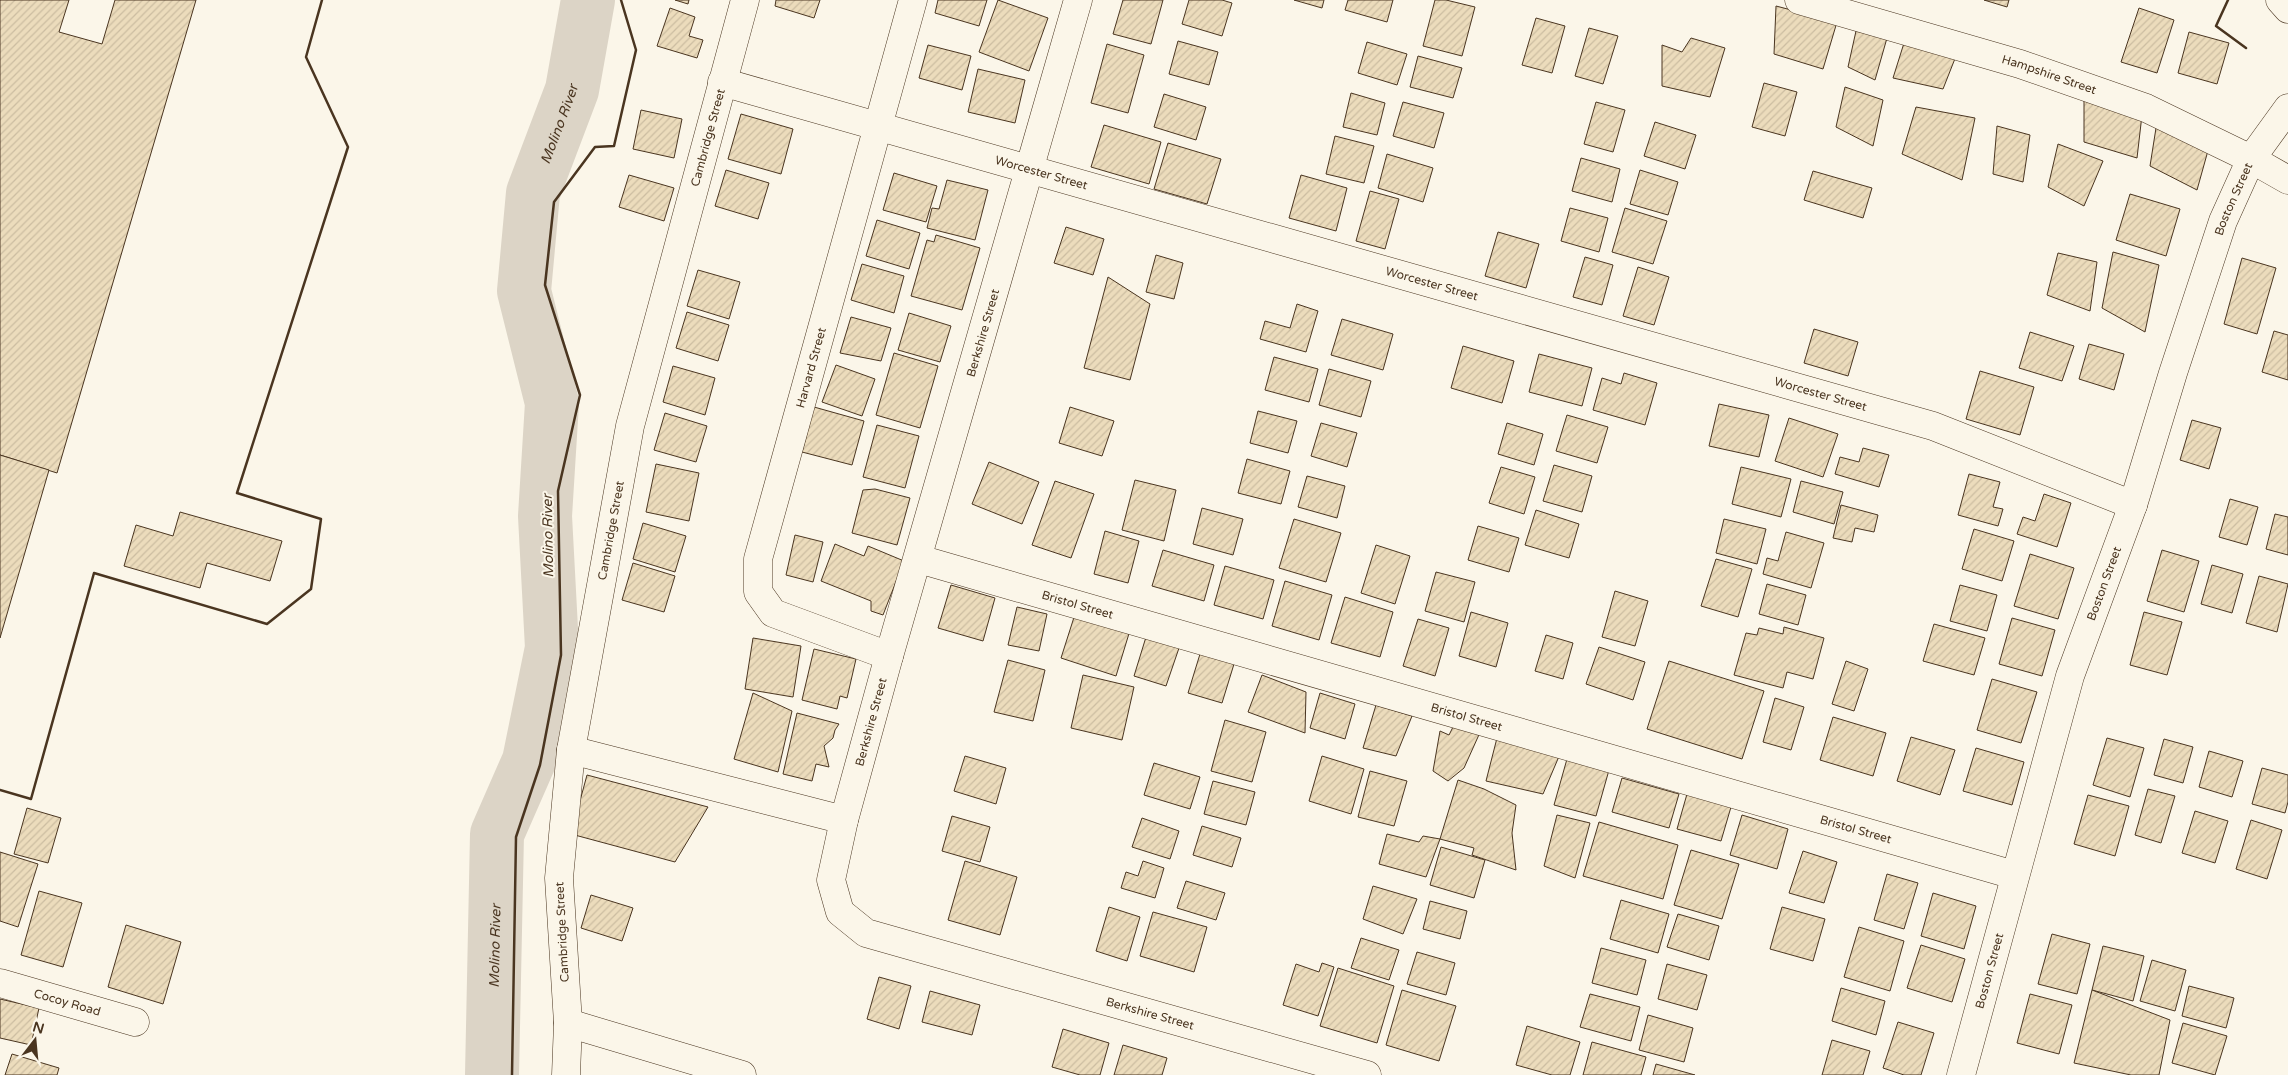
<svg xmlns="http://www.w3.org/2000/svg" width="2288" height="1075" font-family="'Varela Round',sans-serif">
<defs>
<pattern id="building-hatch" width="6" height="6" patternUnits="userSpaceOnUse" patternTransform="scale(1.25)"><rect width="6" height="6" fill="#ecdcbc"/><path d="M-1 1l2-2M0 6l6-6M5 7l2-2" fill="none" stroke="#ccbda1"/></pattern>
</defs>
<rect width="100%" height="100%" fill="#fbf6e9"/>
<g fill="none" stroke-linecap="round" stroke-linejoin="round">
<path stroke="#dcd4c6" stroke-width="54" id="s1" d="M492 1075 497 834 529 761 552 648 545 516 552 403 524 291 533 193 572 90 588 0"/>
</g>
<g fill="url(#building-hatch)" stroke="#4a3520">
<path d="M0 0H69L59 32 102 44 115 0H196L57 473 0 455Z"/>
<path d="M675 0H689L688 4Z"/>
<path d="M776 0H820L814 18 775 6Z"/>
<path d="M938 0H987L979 26 935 13Z"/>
<path d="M998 0 1048 18 1029 71 979 52Z"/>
<path d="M1123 0H1163L1151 44 1113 34Z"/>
<path d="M1189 0H1222L1232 3 1222 36 1182 24Z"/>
<path d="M1294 0H1324L1322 8Z"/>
<path d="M1348 0H1393L1387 22 1345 10Z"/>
<path d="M1435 0H1446L1475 7 1462 56 1423 46Z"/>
<path d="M1984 0H2009L2007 7Z"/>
<path d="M1776 6 1837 22 1823 69 1774 54Z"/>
<path d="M670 8 695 17 689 36 703 40 697 58 657 46Z"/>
<path d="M2139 8 2174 20 2157 73 2121 62Z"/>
<path d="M1536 18 1565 26 1552 73 1522 65Z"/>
<path d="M1589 28 1618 36 1603 84 1575 76Z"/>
<path d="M1856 31 1887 38 1875 80 1848 67Z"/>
<path d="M2189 32 2229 43 2217 84 2178 73Z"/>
<path d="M1691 38 1725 48 1710 97 1662 86V45L1682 52Z"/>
<path d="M1178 41 1218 52 1209 85 1169 74Z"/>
<path d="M1367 42 1407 54 1397 85 1358 73Z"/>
<path d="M1904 43 1956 56 1943 89 1893 78Z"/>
<path d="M1107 44 1144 55 1128 113 1091 103Z"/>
<path d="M928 45 971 56 962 90 919 78Z"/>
<path d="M1418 56 1462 68 1453 98 1410 87Z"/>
<path d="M978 69 1025 80 1015 123 968 112Z"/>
<path d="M1764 83 1797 92 1785 136 1752 127Z"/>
<path d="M1845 87 1883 100 1873 146 1836 127Z"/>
<path d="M1351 93 1385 103 1377 135 1343 127Z"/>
<path d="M1164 94 1206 107 1196 140 1154 127Z"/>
<path d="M2084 101 2142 115 2137 158 2084 142Z"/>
<path d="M1403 102 1444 113 1434 148 1393 136Z"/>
<path d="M1596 102 1625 110 1613 152 1584 144Z"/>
<path d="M1916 107 1975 118 1962 180 1902 154Z"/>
<path d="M641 110 682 119 674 158 633 149Z"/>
<path d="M741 114 793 129 781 174 728 159Z"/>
<path d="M1655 122 1696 135 1685 169 1644 156Z"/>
<path d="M1104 125 1161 142 1149 184 1091 167Z"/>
<path d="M1997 126 2030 135 2023 182 1993 174Z"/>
<path d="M2156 128 2209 147 2197 190 2150 166Z"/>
<path d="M1335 136 1374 146 1364 183 1326 174Z"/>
<path d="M1168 143 1221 159 1207 204 1154 189Z"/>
<path d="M2058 144 2103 161 2084 206 2048 187Z"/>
<path d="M1387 154 1433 168 1423 202 1378 188Z"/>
<path d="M1581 158 1620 169 1612 202 1572 191Z"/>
<path d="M726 170 769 183 758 219 715 206Z"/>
<path d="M1640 170 1678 182 1668 215 1630 204Z"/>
<path d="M1813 171 1872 188 1863 218 1804 200Z"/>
<path d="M894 173 937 186 926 222 883 210Z"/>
<path d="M629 175 674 188 664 221 619 207Z"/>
<path d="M1301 175 1347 188 1336 231 1289 218Z"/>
<path d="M947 180 988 190 975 240 927 228 932 208 939 209Z"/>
<path d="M1370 191 1399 199 1385 249 1356 241Z"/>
<path d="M2130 194 2180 209 2166 256 2116 240Z"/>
<path d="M1570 208 1608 218 1599 252 1561 241Z"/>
<path d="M1625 208 1667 221 1653 264 1612 252Z"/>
<path d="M877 220 920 233 909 269 866 256Z"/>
<path d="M1066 227 1104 239 1093 275 1054 263Z"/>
<path d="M1498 232 1539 244 1526 288 1485 276Z"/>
<path d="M936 235 980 248 962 310 911 296 927 240 934 242Z"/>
<path d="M2113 252 2159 265 2145 332 2102 308Z"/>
<path d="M2058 253 2097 262 2090 311 2047 295Z"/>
<path d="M1156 255 1183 263 1174 299 1146 292Z"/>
<path d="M1585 257 1613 265 1602 305 1573 297Z"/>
<path d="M2242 258 2276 268 2257 334 2224 324Z"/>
<path d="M862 264 904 276 894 313 851 300Z"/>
<path d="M1638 267 1669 277 1654 325 1623 316Z"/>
<path d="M698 270 740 282 729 319 687 306Z"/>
<path d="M1108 277 1150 304 1130 380 1084 368Z"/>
<path d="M1297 304 1318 311 1306 352 1260 339 1265 321 1290 328Z"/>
<path d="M687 312 729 325 718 361 676 348Z"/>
<path d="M909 313 951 326 940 362 898 350Z"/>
<path d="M851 317 891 328 881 361 840 353Z"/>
<path d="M1342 319 1393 334 1383 370 1331 355Z"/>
<path d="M1814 329 1858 342 1848 376 1804 363Z"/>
<path d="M2274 331 2288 335V380L2262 372Z"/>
<path d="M2030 332 2074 346 2062 381 2019 368Z"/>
<path d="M2089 344 2124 354 2114 390 2079 379Z"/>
<path d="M1463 346 1514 361 1502 403 1451 388Z"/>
<path d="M894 353 938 366 920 428 876 415Z"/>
<path d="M1539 354 1592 368 1582 406 1529 392Z"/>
<path d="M1274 357 1318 369 1309 402 1265 390Z"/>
<path d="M836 365 875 379 862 416 822 402Z"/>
<path d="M673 366 715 378 705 415 663 402Z"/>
<path d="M1329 369 1371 381 1361 417 1319 405Z"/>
<path d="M1980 371 2034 387 2020 435 1966 419Z"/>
<path d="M1624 373 1657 383 1645 425 1593 410 1602 378 1621 384Z"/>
<path d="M1719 404 1769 415 1759 457 1709 446Z"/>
<path d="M814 407 864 421 852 465 802 452Z"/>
<path d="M1070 407 1114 421 1102 456 1059 443Z"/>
<path d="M1258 411 1297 421 1288 453 1250 443Z"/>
<path d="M665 413 707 426 696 462 654 450Z"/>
<path d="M1567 415 1608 427 1597 463 1556 451Z"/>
<path d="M1789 418 1838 434 1823 477 1775 461Z"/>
<path d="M2192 420 2221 428 2209 469 2180 460Z"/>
<path d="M1321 423 1357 433 1347 467 1311 456Z"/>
<path d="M1507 423 1543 434 1534 465 1498 454Z"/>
<path d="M877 425 919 436 905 488 863 477Z"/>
<path d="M1863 448 1889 455 1879 487 1835 474 1840 457 1859 462Z"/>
<path d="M0 455 49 470 0 638Z"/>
<path d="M1247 459 1290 471 1281 504 1238 493Z"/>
<path d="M989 462 1039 482 1022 524 972 504Z"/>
<path d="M656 464 699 473 689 521 646 512Z"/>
<path d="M1554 465 1592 476 1582 512 1543 501Z"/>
<path d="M1501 467 1535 477 1524 514 1489 503Z"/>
<path d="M1741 467 1791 479 1781 517 1732 504Z"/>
<path d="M1969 474 2000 482 1993 507 2003 509 1998 526 1958 515Z"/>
<path d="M1307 476 1345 486 1337 518 1298 507Z"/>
<path d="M1135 480 1176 490 1164 541 1122 530Z"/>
<path d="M1055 481 1094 494 1071 558 1032 545Z"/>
<path d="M1801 481 1843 492 1834 524 1793 512Z"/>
<path d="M875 489 910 498 897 545 852 533 863 490Z"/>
<path d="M2044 494 2071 503 2057 547 2017 534 2023 517 2035 521Z"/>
<path d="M2230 499 2258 507 2247 545 2219 537Z"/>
<path d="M1841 505 1878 515 1874 532 1855 528 1852 542 1833 538Z"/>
<path d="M1202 508 1243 519 1233 555 1193 544Z"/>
<path d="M1536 510 1579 524 1569 558 1525 545Z"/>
<path d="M180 512 282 541 270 581 207 563 200 588 124 566 136 525 173 536Z"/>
<path d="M2275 514 2288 517V555L2266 549Z"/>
<path d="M1294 519 1341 533 1326 582 1279 568Z"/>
<path d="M1724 519 1766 529 1757 564 1716 553Z"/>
<path d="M643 523 686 536 675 572 633 559Z"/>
<path d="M1478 526 1519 538 1509 572 1468 560Z"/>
<path d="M1974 529 2014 541 2002 581 1962 569Z"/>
<path d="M1105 531 1139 541 1128 583 1094 574Z"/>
<path d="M1786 532 1824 543 1811 588 1763 574 1767 558 1778 561Z"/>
<path d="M795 535 823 542 813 582 786 575Z"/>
<path d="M835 544 864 556 868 546 904 561 883 615 871 611V601L821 581Z"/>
<path d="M1376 545 1410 556 1395 604 1361 593Z"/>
<path d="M1163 550 1214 565 1204 601 1152 586Z"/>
<path d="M2162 550 2199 561 2184 612 2147 601Z"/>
<path d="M2030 554 2074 568 2058 619 2014 606Z"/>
<path d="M1716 559 1752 569 1738 617 1701 606Z"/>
<path d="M633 563 675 576 664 612 622 600Z"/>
<path d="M2212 565 2243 574 2232 613 2201 604Z"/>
<path d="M1225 566 1274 580 1263 619 1214 605Z"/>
<path d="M1436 572 1475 582 1464 622 1425 611Z"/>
<path d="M2259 576 2288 584 2277 632 2246 623Z"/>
<path d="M1285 581 1332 595 1319 640 1272 626Z"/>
<path d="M1767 584 1806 595 1798 625 1759 614Z"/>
<path d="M951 585 995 598 983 641 938 628Z"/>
<path d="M1960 585 1997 595 1987 631 1950 621Z"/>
<path d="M1615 591 1648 601 1635 646 1602 637Z"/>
<path d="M1345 597 1393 612 1380 657 1331 643Z"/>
<path d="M1017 607 1047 614 1039 651 1008 645Z"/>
<path d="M1076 611 1131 627 1116 676 1061 658Z"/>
<path d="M1471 612 1508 623 1496 667 1459 656Z"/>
<path d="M2144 612 2182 622 2167 675 2130 665Z"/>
<path d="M2012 618 2055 630 2042 676 1999 664Z"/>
<path d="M1418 619 1449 628 1435 676 1403 666Z"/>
<path d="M1934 624 1985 638 1974 675 1923 661Z"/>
<path d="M1784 627 1824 638 1813 679 1787 672 1783 688 1734 675 1746 633 1757 635 1759 628 1783 634Z"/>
<path d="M1546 635 1573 643 1563 679 1535 671Z"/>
<path d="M1146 637 1179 648 1166 686 1134 676Z"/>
<path d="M753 638 801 646 793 697 745 689Z"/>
<path d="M1599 647 1645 662 1633 700 1586 684Z"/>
<path d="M814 649 856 659 847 698 840 696 837 709 802 700Z"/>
<path d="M1200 654 1234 664 1222 703 1188 693Z"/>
<path d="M1008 660 1045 670 1033 721 994 712Z"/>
<path d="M1669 661 1764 691 1742 759 1647 729Z"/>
<path d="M1846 661 1868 669 1854 711 1832 704Z"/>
<path d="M1083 675 1134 687 1122 740 1071 728Z"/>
<path d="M1262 675 1306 692 1305 733 1248 712Z"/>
<path d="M1992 679 2037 692 2021 743 1977 730Z"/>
<path d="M753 693 792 711 778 772 734 759Z"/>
<path d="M1320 693 1355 704 1345 739 1310 728Z"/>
<path d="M1775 698 1804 707 1791 750 1763 742Z"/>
<path d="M1376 705 1412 716 1396 756 1363 748Z"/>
<path d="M797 713 839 724 835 730 833 738 824 746 829 767 816 764 812 781 783 774Z"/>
<path d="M1833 717 1886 733 1873 776 1820 760Z"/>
<path d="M1225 720 1266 732 1252 782 1211 771Z"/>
<path d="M1455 723 1482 728 1464 768 1448 781 1433 771 1440 731 1449 735Z"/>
<path d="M1911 737 1955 750 1940 795 1897 781Z"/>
<path d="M1497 738 1560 754 1543 794 1486 781Z"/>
<path d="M2107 738 2144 748 2130 797 2093 785Z"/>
<path d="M2164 739 2193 747 2183 783 2154 775Z"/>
<path d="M1976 748 2024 762 2012 805 1963 791Z"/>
<path d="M2209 751 2243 761 2232 797 2199 787Z"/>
<path d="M965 756 1006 768 996 804 954 791Z"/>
<path d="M1322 756 1364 769 1351 814 1309 801Z"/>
<path d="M1567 759 1609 770 1596 816 1554 805Z"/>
<path d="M1154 763 1200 777 1190 809 1144 795Z"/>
<path d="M2262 768 2288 775V802L2285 813 2252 804Z"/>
<path d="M1370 771 1407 781 1394 826 1358 817Z"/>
<path d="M587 775 708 807 675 862 571 834Z"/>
<path d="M1622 778 1679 794 1669 828 1612 812Z"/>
<path d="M1458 780 1484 789 1516 805 1512 833 1516 870 1472 855 1474 848 1440 839Z"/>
<path d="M1213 781 1255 792 1246 825 1204 814Z"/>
<path d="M2148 789 2175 796 2161 843 2135 835Z"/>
<path d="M1687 794 1731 807 1721 841 1677 829Z"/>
<path d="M2088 795 2129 806 2115 856 2074 844Z"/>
<path d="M27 808 61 818 48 863 14 854Z"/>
<path d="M2195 811 2228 821 2215 863 2182 853Z"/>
<path d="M1557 815 1590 823 1575 878 1544 866Z"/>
<path d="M1742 815 1788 829 1777 869 1730 855Z"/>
<path d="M952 816 990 827 980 862 942 851Z"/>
<path d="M1142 818 1179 831 1170 859 1132 847Z"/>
<path d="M2251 820 2282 830 2267 879 2236 869Z"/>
<path d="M1599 822 1678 845 1663 899 1583 876Z"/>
<path d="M1202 826 1241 838 1232 867 1193 855Z"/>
<path d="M1387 834 1419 842 1423 836 1440 839 1426 877 1379 864Z"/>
<path d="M1441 847 1485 860 1474 898 1430 885Z"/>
<path d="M1691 850 1739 864 1722 919 1674 905Z"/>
<path d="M1803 851 1837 862 1824 903 1789 893Z"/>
<path d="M0 852 38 864 18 927 0 921Z"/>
<path d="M965 861 1017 877 1000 935 948 920Z"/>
<path d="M1143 861 1164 868 1155 898 1121 888 1126 872 1138 876Z"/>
<path d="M1887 874 1918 883 1904 929 1874 920Z"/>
<path d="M1186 881 1225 893 1216 920 1177 908Z"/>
<path d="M1373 886 1417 899 1403 934 1363 919Z"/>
<path d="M39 891 82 903 63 967 21 955Z"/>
<path d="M1933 893 1976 906 1964 949 1921 936Z"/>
<path d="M591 895 633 908 622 941 581 928Z"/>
<path d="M1621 900 1669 914 1658 953 1610 939Z"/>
<path d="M1430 901 1467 911 1460 939 1423 929Z"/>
<path d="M1109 907 1140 917 1127 961 1096 951Z"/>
<path d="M1782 907 1825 919 1813 961 1770 949Z"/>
<path d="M1153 912 1207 927 1194 972 1140 956Z"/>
<path d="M1678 914 1719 926 1709 960 1667 947Z"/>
<path d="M126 925 181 942 163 1004 108 987Z"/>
<path d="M1859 927 1904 941 1890 991 1844 977Z"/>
<path d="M2052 934 2090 944 2077 994 2038 984Z"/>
<path d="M1361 938 1399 950 1389 980 1351 968Z"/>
<path d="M1921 945 1965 959 1952 1002 1907 988Z"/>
<path d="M2103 946 2144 956 2133 1001 2092 990Z"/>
<path d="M1601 948 1646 960 1637 995 1592 983Z"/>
<path d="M1417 952 1455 963 1446 995 1407 984Z"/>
<path d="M2152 960 2186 970 2175 1011 2140 1001Z"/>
<path d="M1322 963 1334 967 1318 1016 1283 1005 1296 964 1319 972Z"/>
<path d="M1667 964 1707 975 1697 1010 1658 999Z"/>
<path d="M1338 968 1394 986 1377 1043 1320 1026Z"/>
<path d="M879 977 911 986 899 1029 867 1019Z"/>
<path d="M2189 986 2234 998 2226 1028 2182 1016Z"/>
<path d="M1841 988 1885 1001 1876 1035 1832 1021Z"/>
<path d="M1402 990 1456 1006 1439 1061 1386 1045Z"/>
<path d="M2092 990 2170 1020 2159 1075H2131L2074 1063Z"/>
<path d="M930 991 980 1005 972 1035 922 1022Z"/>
<path d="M1590 994 1640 1007 1631 1041 1580 1027Z"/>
<path d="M2030 994 2072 1005 2059 1054 2017 1043Z"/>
<path d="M0 999 39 1008 31 1045 0 1038Z"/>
<path d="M1648 1015 1693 1028 1684 1062 1639 1050Z"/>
<path d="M1898 1022 1934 1033 1921 1075H1904L1883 1068Z"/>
<path d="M2183 1023 2227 1036 2215 1075 2172 1063Z"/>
<path d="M1527 1026 1580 1042 1570 1075H1552L1516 1065Z"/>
<path d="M1063 1029 1109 1043 1100 1075H1080L1052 1067Z"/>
<path d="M1832 1040 1870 1051 1863 1075H1822Z"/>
<path d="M1592 1042 1646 1057 1641 1075H1583Z"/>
<path d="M1123 1045 1167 1058 1162 1075H1114Z"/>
<path d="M12 1054 59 1068 57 1075H5Z"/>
<path d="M1656 1064 1695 1075H1653Z"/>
</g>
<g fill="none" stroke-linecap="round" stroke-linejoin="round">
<g stroke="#4a3520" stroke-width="29">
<g id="minor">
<path id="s2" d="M1078 0 889 656 844 820 831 880 840 912 866 933 1367 1075"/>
<path id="s3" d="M1799 0 2020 64 2146 108 2251 159 2288 180"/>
<path d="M2280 0 2288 9"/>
<path id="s4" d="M722 82 1933 426 2133 505"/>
<path id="s5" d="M919 559 2014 875"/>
<path id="s6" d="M889 656 773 613 758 592V559L913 0"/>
<path d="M571 750 844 820"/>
<path id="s7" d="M0 983 135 1022"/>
<path d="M568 1023 742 1075"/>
<path id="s8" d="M566 1075 568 1023 559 878 571 750 630 426 745 0"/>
<path id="s9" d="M1961 1075 2070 676 2133 505 2173 373 2223 221 2251 159 2288 108"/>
</g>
</g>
<use href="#minor" stroke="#fbf6e9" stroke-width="28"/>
<g stroke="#4a3520" stroke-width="2.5">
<path d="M2228 0 2216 26 2246 48"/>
<path d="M0 790 31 799 94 573 267 624 311 589 321 519 237 493 348 147 306 57 322 0"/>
<path d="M512 1075 516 837 540 765 561 655 558 491 580 395 545 285 554 202 595 147 614 146 636 50 621 0"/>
</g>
</g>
<g text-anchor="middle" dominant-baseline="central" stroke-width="4" stroke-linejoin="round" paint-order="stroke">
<g font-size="12" fill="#4a3520" stroke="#fbf6e9">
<text stroke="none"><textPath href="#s3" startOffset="261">Hampshire Street</textPath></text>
<text stroke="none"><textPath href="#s8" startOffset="954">Cambridge Street</textPath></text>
<text stroke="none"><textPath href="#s4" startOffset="332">Worcester Street</textPath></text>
<text stroke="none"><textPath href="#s9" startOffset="918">Boston Street</textPath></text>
<text stroke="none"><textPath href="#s4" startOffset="738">Worcester Street</textPath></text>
<text transform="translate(983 333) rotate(-74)">Berkshire Street</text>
<text stroke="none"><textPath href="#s6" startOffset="381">Harvard Street</textPath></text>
<text stroke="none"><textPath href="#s4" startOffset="1142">Worcester Street</textPath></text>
<text stroke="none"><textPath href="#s8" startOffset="549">Cambridge Street</textPath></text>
<text stroke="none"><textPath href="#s9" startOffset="512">Boston Street</textPath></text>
<text stroke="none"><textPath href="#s5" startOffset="165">Bristol Street</textPath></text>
<text stroke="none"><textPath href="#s5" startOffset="570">Bristol Street</textPath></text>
<text transform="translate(871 722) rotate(-75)">Berkshire Street</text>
<text stroke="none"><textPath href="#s5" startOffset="975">Bristol Street</textPath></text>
<text transform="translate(562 932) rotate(-93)">Cambridge Street</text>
<text stroke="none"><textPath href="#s9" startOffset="108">Boston Street</textPath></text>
<text stroke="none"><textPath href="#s7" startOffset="70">Cocoy Road</textPath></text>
<text stroke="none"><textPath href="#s2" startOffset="1276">Berkshire Street</textPath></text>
</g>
<g font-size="14" font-style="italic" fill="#4a3520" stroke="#fbf6e9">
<text stroke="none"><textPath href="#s1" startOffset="969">Molino River</textPath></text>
<text transform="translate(548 536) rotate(-91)">Molino River</text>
<text stroke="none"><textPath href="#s1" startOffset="129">Molino River</textPath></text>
</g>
</g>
<g transform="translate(35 1040) rotate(16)" stroke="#fbf6e9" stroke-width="4" paint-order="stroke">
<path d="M0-4L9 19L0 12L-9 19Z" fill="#4a3520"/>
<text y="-8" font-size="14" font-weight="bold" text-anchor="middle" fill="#4a3520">N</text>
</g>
</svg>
